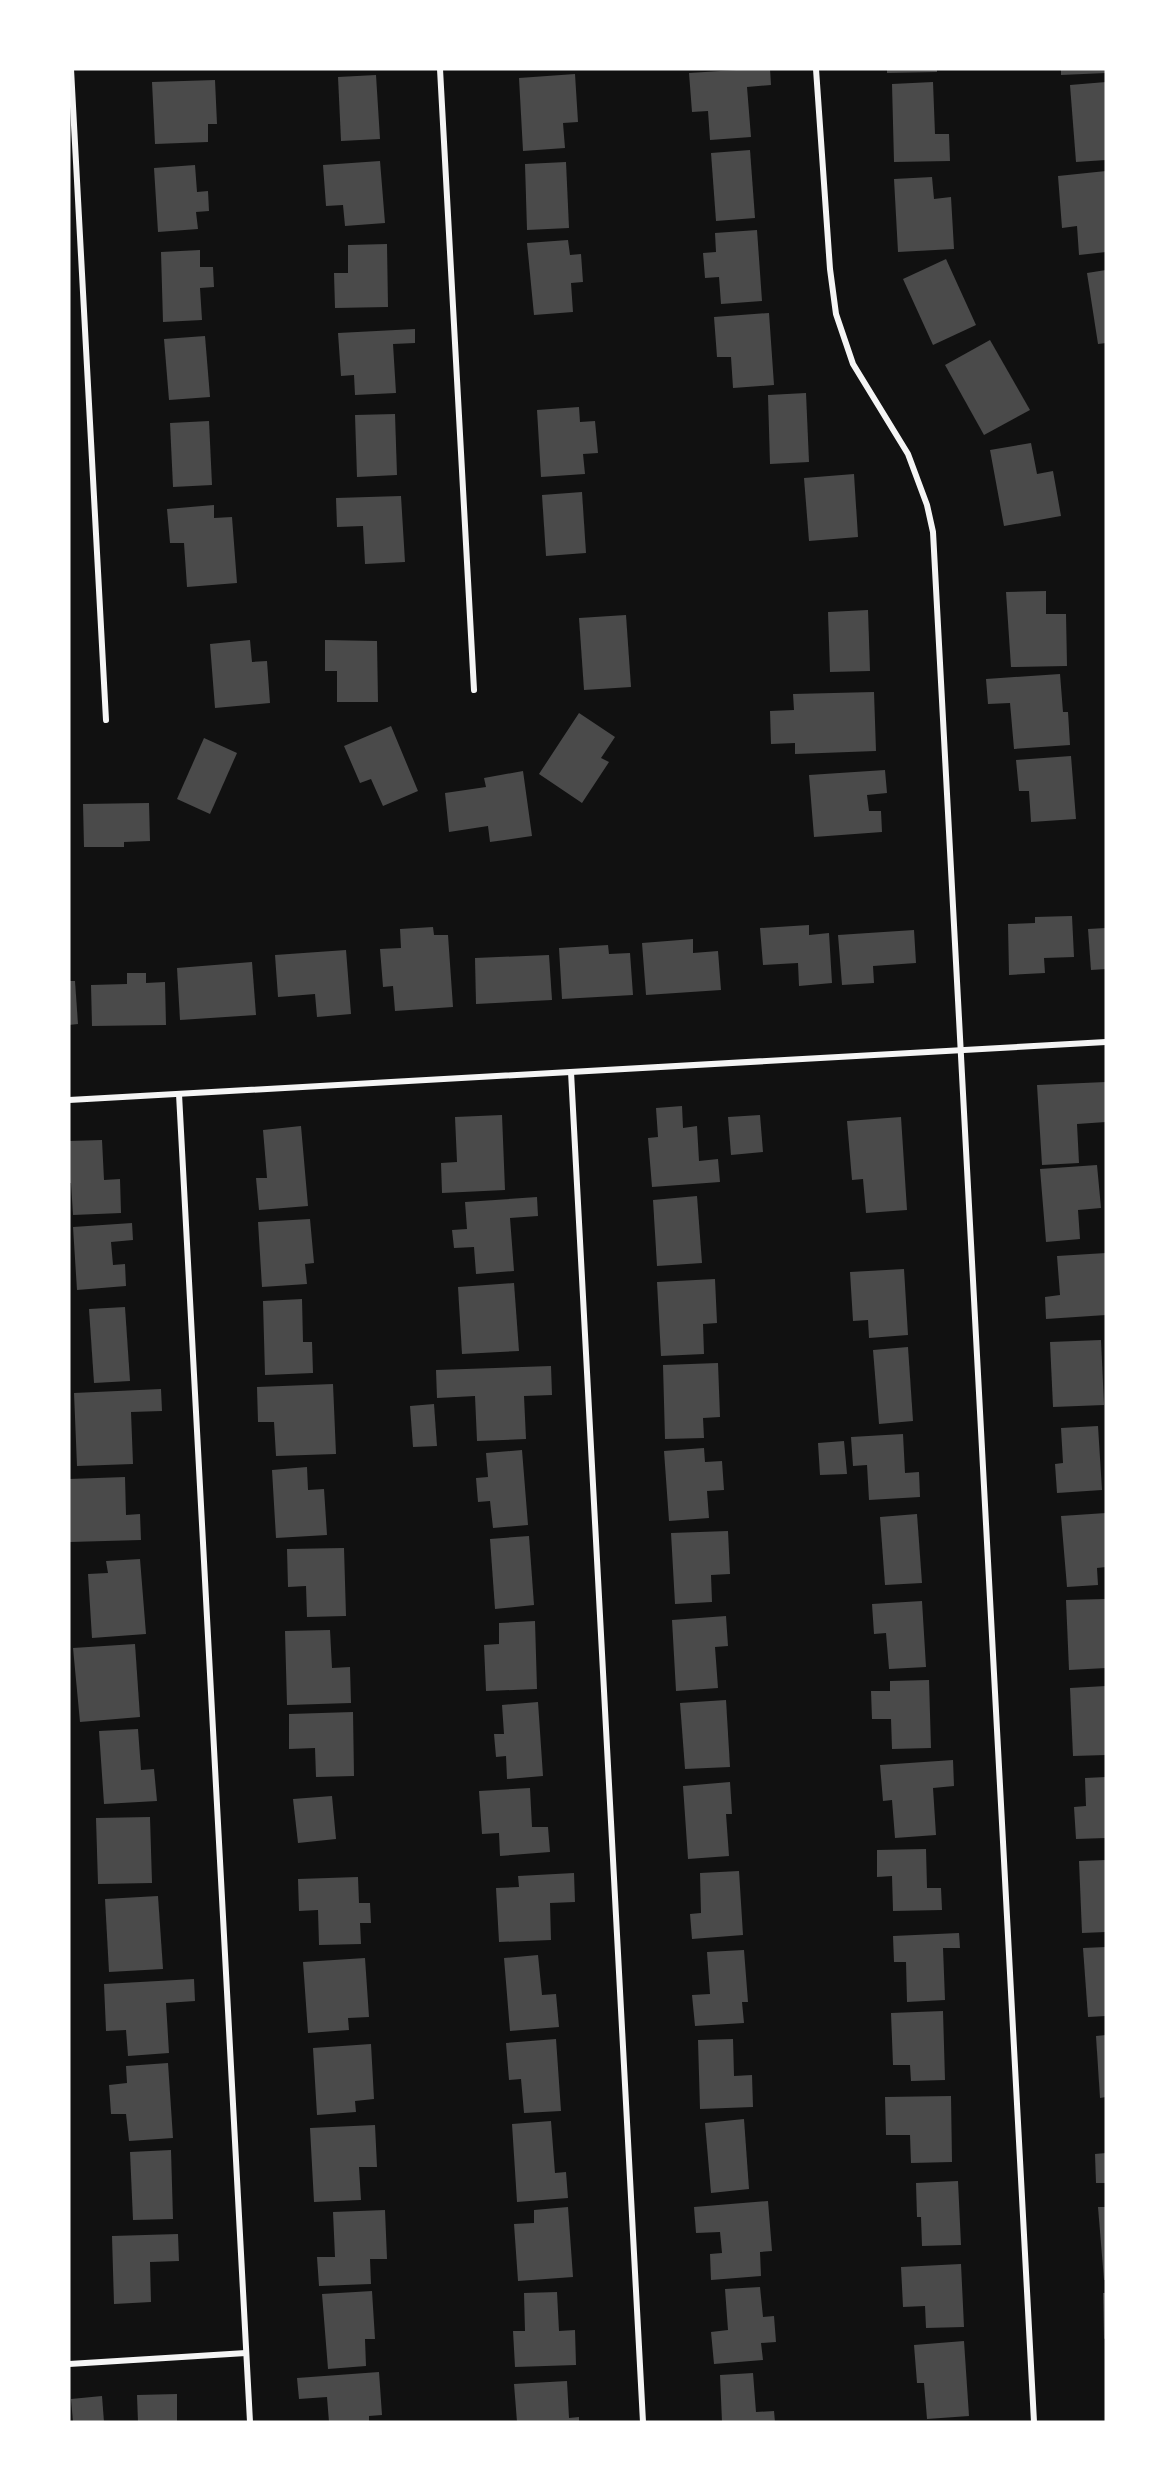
<svg xmlns="http://www.w3.org/2000/svg" width="1175" height="2491" font-family="'Libre Baskerville',serif">
<rect width="100%" height="100%" fill="#111"/>
<g fill="#4a4a4a">
<path d="M752 69H770L771 85 747 87 751 137 710 140 708 111 692 112 689 73Z"/>
<path d="M887 69H937V72L887 73Z"/>
<path d="M1061 69H1106V73L1061 75Z"/>
<path d="M575 74 578 122 563 123 565 148 523 151 519 78Z"/>
<path d="M376 75 380 139 341 141 338 77Z"/>
<path d="M215 80 217 124H208V142L155 144 152 82Z"/>
<path d="M933 82 935 134H949L950 161 894 162 892 84Z"/>
<path d="M1106 82V160L1076 162 1070 85Z"/>
<path d="M750 150 755 218 716 221 711 153Z"/>
<path d="M380 161 385 223 345 226 343 205 326 206 323 165Z"/>
<path d="M566 162 569 228 527 230 525 164Z"/>
<path d="M195 165 197 192 208 191 209 211 196 212 198 229 158 232 154 168Z"/>
<path d="M1106 171V252L1079 255 1077 226 1062 228 1058 176Z"/>
<path d="M932 177 934 199 951 197 954 249 898 252 894 179Z"/>
<path d="M757 230 762 301 721 304 719 277 705 278 703 253 716 252 715 233Z"/>
<path d="M568 240 570 255 581 254 583 282 571 283 573 312 534 315 527 243Z"/>
<path d="M387 244 388 307 335 308 334 273H348V245Z"/>
<path d="M200 250V267H213L214 287 200 288 202 320 163 322 161 252Z"/>
<path d="M946 259 976 325 933 345 903 279Z"/>
<path d="M1106 270V343L1098 344 1087 273Z"/>
<path d="M769 313 774 385 733 388 731 357H717L714 317Z"/>
<path d="M415 329V343L393 344 396 393 355 395 354 375 341 376 338 333Z"/>
<path d="M205 336 210 397 169 400 164 339Z"/>
<path d="M990 340 1030 410 984 435 945 365Z"/>
<path d="M806 393 809 462 770 464 768 395Z"/>
<path d="M579 407 580 422 595 421 598 453 583 454 585 474 541 477 537 410Z"/>
<path d="M395 414 397 475 357 477 355 415Z"/>
<path d="M209 421 212 485 173 487 170 423Z"/>
<path d="M1031 443 1037 474 1053 471 1061 516 1004 526 990 450Z"/>
<path d="M854 474 858 537 809 541 804 478Z"/>
<path d="M582 492 586 553 546 556 542 495Z"/>
<path d="M401 496 405 562 365 564 363 526 337 527 336 498Z"/>
<path d="M214 505V518L232 517 237 583 187 587 184 543H170L167 509Z"/>
<path d="M1046 591V614H1066L1067 666 1011 667 1006 592Z"/>
<path d="M868 610 870 671 830 672 828 612Z"/>
<path d="M626 615 631 687 584 690 579 618Z"/>
<path d="M250 640 252 662 267 661 270 703 215 708 210 644Z"/>
<path d="M325 640 377 641 378 702H337V671H325Z"/>
<path d="M1060 674 1063 712H1068L1070 745 1014 749 1010 703 988 704 986 679Z"/>
<path d="M874 692 876 751 795 754V743L771 744 770 711 794 710 793 694Z"/>
<path d="M579 713 615 737 601 758 609 762 582 803 539 774Z"/>
<path d="M391 726 418 791 383 806 371 779 360 783 344 746Z"/>
<path d="M204 738 237 753 210 814 177 799Z"/>
<path d="M1071 756 1076 819 1031 822 1029 791H1019L1016 760Z"/>
<path d="M885 770 887 793 867 795 869 811H881L882 832 814 837 809 775Z"/>
<path d="M523 771 532 836 490 842 488 826 449 832 445 793 486 787 484 778Z"/>
<path d="M149 803 150 841 124 842V847H84L83 804Z"/>
<path d="M1072 916 1074 957 1044 958 1045 973 1009 975 1008 924 1035 923V917Z"/>
<path d="M809 925V935L829 933 832 983 799 986 798 963 763 965 760 928Z"/>
<path d="M433 927 434 935H448L453 1007 395 1011 393 986 383 987 380 949 401 948 400 929Z"/>
<path d="M1106 928V969L1091 970 1088 929Z"/>
<path d="M914 930 916 963 873 966 874 983 842 985 838 935Z"/>
<path d="M693 939V953L718 951 721 990 646 995 642 943Z"/>
<path d="M608 945 609 954 630 953 633 995 562 999 559 948Z"/>
<path d="M346 950 351 1014 317 1017 315 994 278 997 275 955Z"/>
<path d="M549 955 552 1000 476 1004 475 958Z"/>
<path d="M252 962 256 1015 180 1020 177 968Z"/>
<path d="M127 973H146V983L165 982 166 1025 92 1026 91 985 127 984Z"/>
<path d="M69 981H75L78 1024 69 1025Z"/>
<path d="M1106 1082V1122L1077 1124 1079 1163 1042 1165 1037 1085Z"/>
<path d="M682 1106 683 1128 697 1126 699 1161 718 1159 720 1182 652 1187 648 1138 658 1137 656 1108Z"/>
<path d="M502 1115 505 1190 442 1193 441 1163 457 1162 455 1117Z"/>
<path d="M760 1115 763 1152 731 1155 728 1117Z"/>
<path d="M901 1117 907 1210 866 1213 863 1179 852 1180 847 1121Z"/>
<path d="M301 1126 308 1206 259 1210 256 1178H267L263 1130Z"/>
<path d="M102 1140 104 1180 120 1179 121 1213 73 1215 71 1183H69V1141Z"/>
<path d="M1097 1165 1101 1208 1078 1210 1080 1239 1046 1242 1040 1169Z"/>
<path d="M697 1196 702 1263 657 1266 653 1200Z"/>
<path d="M537 1197 538 1216 510 1218 514 1271 476 1274 474 1247 454 1248 452 1230 467 1229 465 1202Z"/>
<path d="M310 1219 314 1263 305 1264 307 1284 262 1287 258 1222Z"/>
<path d="M132 1223 133 1240 111 1242 113 1265 125 1264 126 1286 77 1290 73 1227Z"/>
<path d="M1106 1253V1315L1046 1319 1045 1297 1060 1295 1057 1256Z"/>
<path d="M904 1269 908 1335 869 1338 868 1320 853 1321 850 1272Z"/>
<path d="M715 1279 717 1323 703 1324 704 1354 661 1356 657 1282Z"/>
<path d="M514 1283 519 1351 462 1354 458 1287Z"/>
<path d="M302 1299 303 1342H312L313 1373 265 1375 263 1301Z"/>
<path d="M125 1307 130 1381 94 1383 89 1309Z"/>
<path d="M1101 1340 1104 1405 1053 1407 1050 1342Z"/>
<path d="M908 1347 913 1421 879 1424 873 1350Z"/>
<path d="M718 1363 720 1417 703 1418 704 1438 665 1439 663 1365Z"/>
<path d="M551 1366 552 1395 524 1396 526 1439 477 1441 475 1396 437 1398 436 1370Z"/>
<path d="M333 1384 336 1454 276 1456 274 1422H258L257 1387Z"/>
<path d="M161 1389 162 1411 131 1412 133 1464 77 1466 74 1393Z"/>
<path d="M434 1404 437 1446 413 1447 410 1406Z"/>
<path d="M1098 1426 1102 1490 1057 1493 1055 1464 1063 1463 1061 1428Z"/>
<path d="M903 1434 905 1473 919 1472 920 1497 869 1500 867 1465 853 1466 851 1437Z"/>
<path d="M844 1441 847 1474 820 1475 818 1443Z"/>
<path d="M704 1448 705 1462 722 1461 724 1490 707 1491 709 1518 669 1521 664 1451Z"/>
<path d="M522 1450 528 1525 493 1528 490 1501 478 1502 476 1478 488 1477 486 1453Z"/>
<path d="M307 1467 308 1490 324 1489 327 1535 276 1538 272 1470Z"/>
<path d="M125 1477 126 1515 140 1514 141 1540 70 1542 69 1479Z"/>
<path d="M1106 1513V1567L1097 1568 1098 1585 1067 1587 1061 1516Z"/>
<path d="M917 1514 922 1583 885 1585 880 1517Z"/>
<path d="M728 1531 730 1574 711 1575 712 1602 675 1604 671 1533Z"/>
<path d="M529 1536 534 1605 495 1609 490 1539Z"/>
<path d="M344 1548 346 1616 307 1617 306 1586 288 1587 287 1549Z"/>
<path d="M140 1559 146 1634 92 1638 88 1574 108 1573 106 1561Z"/>
<path d="M1105 1599 1106 1668 1069 1670 1066 1600Z"/>
<path d="M922 1601 926 1667 889 1669 886 1633 874 1634 872 1604Z"/>
<path d="M726 1616 728 1646 715 1647 718 1688 676 1691 672 1620Z"/>
<path d="M535 1621 537 1689 486 1691 484 1645 499 1644V1623Z"/>
<path d="M330 1630 332 1668 350 1667 351 1703 287 1705 285 1631Z"/>
<path d="M135 1644 140 1717 80 1722 73 1648Z"/>
<path d="M929 1680 931 1748 892 1749 891 1719H872L871 1691H890V1681Z"/>
<path d="M1106 1686V1755L1073 1756 1070 1688Z"/>
<path d="M726 1700 730 1767 685 1769 680 1703Z"/>
<path d="M538 1702 543 1776 507 1779 506 1756 496 1757 494 1734H504L502 1705Z"/>
<path d="M353 1712 354 1776 316 1777 315 1748 289 1749V1714Z"/>
<path d="M138 1729 141 1770 154 1769 157 1801 104 1804 99 1731Z"/>
<path d="M953 1760 954 1786 933 1788 936 1835 895 1838 892 1800 883 1801 880 1765Z"/>
<path d="M1106 1777V1838L1076 1839 1074 1807 1086 1806 1085 1778Z"/>
<path d="M730 1782 732 1814H726L729 1856 688 1859 683 1786Z"/>
<path d="M530 1788 532 1827H548L550 1852 500 1856 499 1833 482 1834 479 1791Z"/>
<path d="M332 1796 336 1839 298 1843 293 1799Z"/>
<path d="M150 1817 152 1883 98 1884 96 1818Z"/>
<path d="M926 1849 927 1888H941L942 1910 893 1911 892 1876 877 1877V1850Z"/>
<path d="M1106 1860V1932L1082 1933 1079 1861Z"/>
<path d="M739 1871 743 1935 692 1939 690 1914 701 1913 700 1873Z"/>
<path d="M574 1873 575 1902 550 1903 551 1940 499 1942 496 1888 519 1887 518 1876Z"/>
<path d="M358 1877 359 1903H370L371 1923H360L361 1944 319 1945 318 1910 299 1911 298 1879Z"/>
<path d="M158 1896 163 1969 109 1972 105 1899Z"/>
<path d="M959 1933 960 1948H943L945 2000 907 2002 906 1962H894L893 1936Z"/>
<path d="M1106 1947V2016L1088 2017 1083 1948Z"/>
<path d="M744 1950 748 2002H742L744 2023 695 2026 692 1995 710 1994 707 1952Z"/>
<path d="M538 1955 542 1995 556 1994 559 2027 510 2031 504 1958Z"/>
<path d="M365 1958 369 2017 348 2018 349 2030 308 2033 303 1962Z"/>
<path d="M194 1979 195 2001 166 2003 169 2053 128 2056 126 2030 106 2031 104 1984Z"/>
<path d="M943 2011 945 2080 911 2081 910 2065H893L891 2013Z"/>
<path d="M1106 2035V2097L1100 2098 1096 2036Z"/>
<path d="M556 2039 561 2111 524 2113 521 2079 509 2080 506 2043Z"/>
<path d="M733 2039 734 2076 752 2075 753 2107 700 2109 698 2040Z"/>
<path d="M371 2044 374 2099 355 2101 356 2112 317 2115 313 2048Z"/>
<path d="M168 2063 173 2138 129 2141 126 2114H111L109 2085 127 2083 126 2066Z"/>
<path d="M951 2096 952 2162 911 2163 910 2135H886L885 2097Z"/>
<path d="M744 2119 749 2189 711 2193 705 2123Z"/>
<path d="M551 2121 555 2173 566 2172 568 2198 517 2202 512 2124Z"/>
<path d="M375 2125 377 2167H359L361 2200 314 2202 310 2128Z"/>
<path d="M171 2150 173 2219 133 2220 130 2152Z"/>
<path d="M1106 2153V2183H1096L1095 2154Z"/>
<path d="M958 2181 961 2245 922 2246 921 2217H917L916 2183Z"/>
<path d="M768 2201 772 2251 760 2252 761 2276 711 2280 710 2254 722 2253 720 2232 696 2233 694 2207Z"/>
<path d="M568 2207 573 2277 518 2281 514 2224 534 2223V2210Z"/>
<path d="M1098 2207H1106V2280H1104Z"/>
<path d="M385 2210 387 2259H370L371 2284 319 2286 317 2257H335L333 2212Z"/>
<path d="M178 2234 179 2261 150 2262 151 2302 114 2304 112 2236Z"/>
<path d="M961 2264 964 2327 926 2328 925 2306 903 2307 901 2267Z"/>
<path d="M760 2287 763 2317 774 2316 776 2342 761 2343 763 2360 714 2364 711 2332 728 2330 725 2289Z"/>
<path d="M372 2291 375 2339H365L366 2366 328 2369 322 2294Z"/>
<path d="M557 2292 559 2331 575 2330 576 2365 515 2367 513 2331H525L524 2293Z"/>
<path d="M1103 2293H1106V2338L1104 2339Z"/>
<path d="M964 2341 969 2416 927 2419 924 2383H917L914 2345Z"/>
<path d="M379 2372 382 2415 369 2416V2422H329L327 2397 299 2399 297 2378Z"/>
<path d="M753 2373 756 2412 774 2411 775 2422H722L720 2375Z"/>
<path d="M567 2381 569 2418 579 2417V2422H517L514 2384Z"/>
<path d="M177 2394V2422H138L137 2395Z"/>
<path d="M102 2396 104 2422H73L71 2399Z"/>
</g>
<g fill="none" stroke-linecap="round" stroke-linejoin="round">
<g stroke="#f5f5f5" stroke-width="6">
<path d="M71 69 106 720"/>
<path d="M440 69 474 690"/>
<path d="M816 69 830 269 836 314 853 364 908 454 927 505 933 532 1034 2422"/>
<path d="M571 1072 643 2422"/>
<path d="M179 1094 250 2422"/>
<path d="M69 1100 1106 1042"/>
<path d="M69 2364 246 2353"/>
</g>
</g>
<rect width="1175" height="2491" fill="none" stroke="#ffffff" stroke-width="141"/>
</svg>
